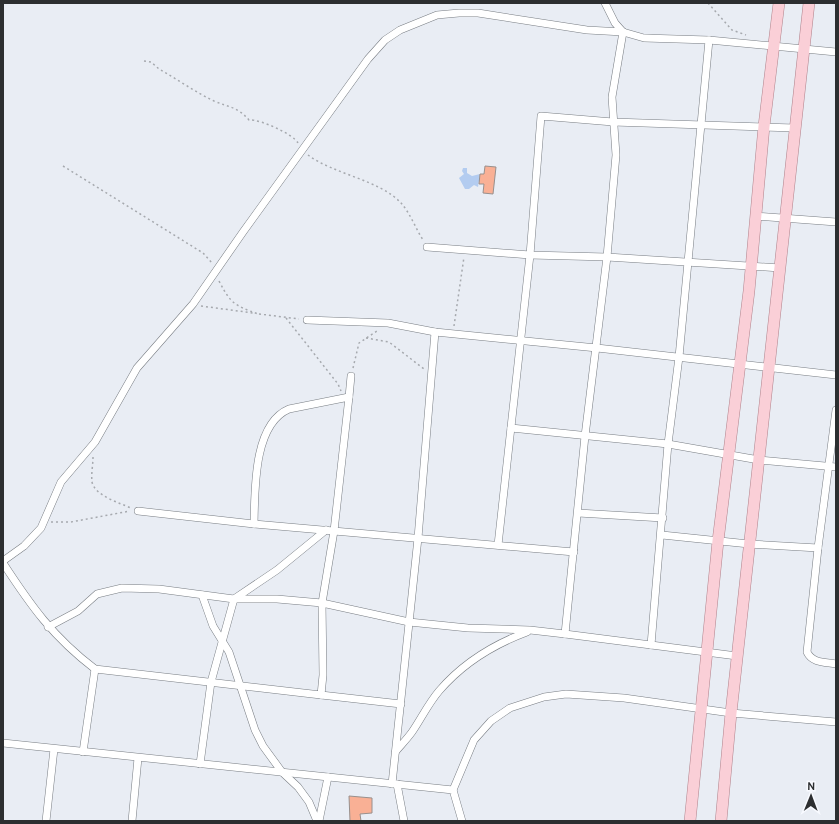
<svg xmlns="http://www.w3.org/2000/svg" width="839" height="824" font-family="Cabin,sans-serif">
<rect width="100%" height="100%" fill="#e9edf4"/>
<path fill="#b3ccf0" d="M463 168H467V173L472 176 480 174 478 187 474 185 469 189H465L459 178 464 174 462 171Z"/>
<g fill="#f9b095" stroke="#98908d">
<path d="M485 166 496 167 493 194 483 193 484 184H479L480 174H484Z"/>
<path d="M349 796 372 798V813L360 814 361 821H350Z"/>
</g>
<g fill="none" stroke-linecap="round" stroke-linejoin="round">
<g stroke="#787d83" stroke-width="8">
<g id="minor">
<path d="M605 3 615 23 623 32"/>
<path d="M755 216 836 222"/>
<path d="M427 247 530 255 607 257 780 268"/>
<path d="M307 320 388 323 435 332 597 348 836 375"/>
<path d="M349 397 351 376"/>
<path d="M836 410 818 548 807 652C812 663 825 662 836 664"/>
<path d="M511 428 668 444 759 460 836 467"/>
<path d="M138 511 254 524 574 552"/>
<path d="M578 513 663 518"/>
<path d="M662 535 749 544 818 548"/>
<path d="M498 545 530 255 541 116 613 122 795 128"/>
<path d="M3 561 24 546 41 528 61 482 95 442 137 368 193 304 243 232 368 59 385 40 400 30 437 15 459 13H478L587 30 623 32 644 38 709 40 836 52"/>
<path d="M3 563C31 606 53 637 95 669L321 695 323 675 322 603 334 531 349 397 289 409C253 424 255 491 254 524"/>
<path d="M202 595 213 626 229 652 255 730 263 746 282 772 298 787 309 802 317 821"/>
<path d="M48 627 78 611 97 594 122 588 159 589 234 599H277L322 603 409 622 468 628 530 630 565 634 737 656"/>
<path d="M565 634 585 436 607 257 616 155 612 97 623 32"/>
<path d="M651 645 668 444 679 357 709 40"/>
<path d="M321 695 401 704"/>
<path d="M3 743 453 790 462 821"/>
<path d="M396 751C401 745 407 739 412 732 421 719 428 704 439 691 463 663 492 645 527 632"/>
<path d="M83 752 95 669"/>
<path d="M200 764 211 682 234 599 277 570 326 530"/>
<path d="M392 784 418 538 435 332"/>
<path d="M397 784 404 821"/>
<path d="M453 790 474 740 491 721 510 708 544 697 566 694 624 698 731 713 836 722"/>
<path d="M46 821 54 749"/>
<path d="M132 821 138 758"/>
<path d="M319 821 328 777"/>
</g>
</g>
<g stroke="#af828b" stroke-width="12">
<g id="primary">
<path d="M690 821 718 541 749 291 764 126 779 3"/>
<path d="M721 821 731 713 809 3"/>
</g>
</g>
<g stroke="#a6a9ae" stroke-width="1.5" stroke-dasharray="2 3" stroke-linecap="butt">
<path d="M708 3 732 30 746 35"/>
<path d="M144 61 151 62 159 69C177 79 195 92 214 101 228 107 238 107 249 120 260 119 293 134 298 143"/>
<path d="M308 155C333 174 380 180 401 203 410 213 416 229 423 240"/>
<path d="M63 166 203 253 212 263"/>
<path d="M219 281C231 304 234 305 258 314"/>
<path d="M201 306 253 313"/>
<path d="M259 314 299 319"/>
<path d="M286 318 338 384 341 391"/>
<path d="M454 326 464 257"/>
<path d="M366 338 389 342 424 369"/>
<path d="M353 368 359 343 377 331"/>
<path d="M93 457C93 465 91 474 92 482 95 496 120 503 131 508"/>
<path d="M51 522H71L130 511"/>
</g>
<use href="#minor" stroke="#fff" stroke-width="7"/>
<use href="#primary" stroke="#facfd7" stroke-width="11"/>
</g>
<rect width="839" height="824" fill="none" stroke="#2c2e30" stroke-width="8"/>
<g transform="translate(811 796) rotate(1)" stroke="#f8faff" stroke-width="3" paint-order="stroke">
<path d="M0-3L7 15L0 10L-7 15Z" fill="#2c2e30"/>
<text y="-6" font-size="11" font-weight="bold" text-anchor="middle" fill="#2c2e30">N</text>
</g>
</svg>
